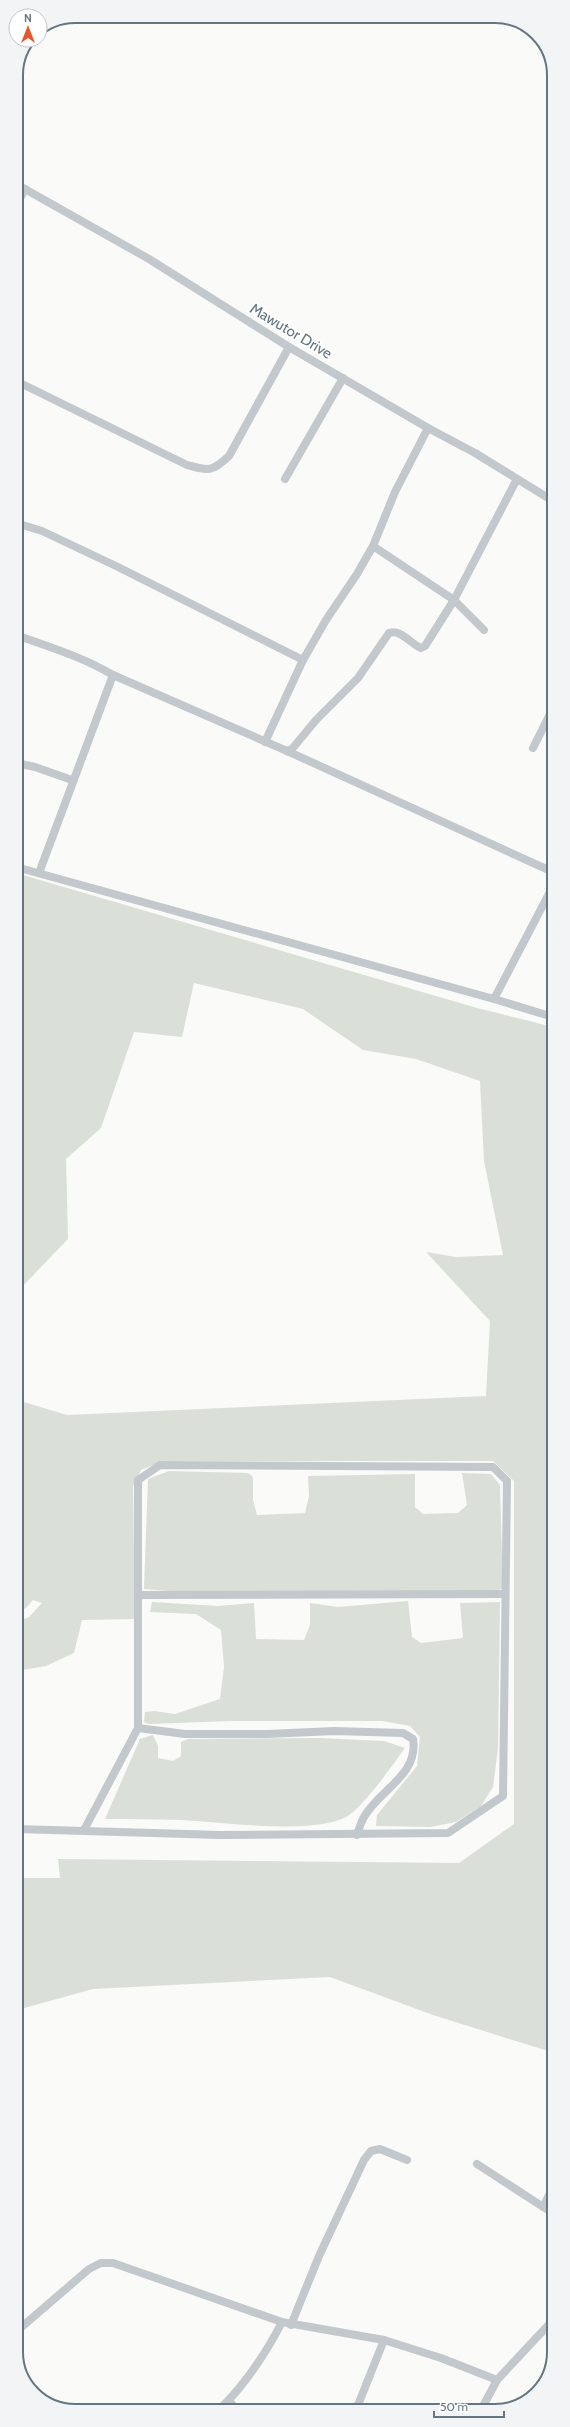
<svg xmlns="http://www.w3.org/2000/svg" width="570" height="2427" font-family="Cabin,sans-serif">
<rect width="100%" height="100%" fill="#fafaf8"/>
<g fill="#dadfd7">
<path d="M16 873 477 1008 553 1027 554 2049 551 2052 433 2015 330 1977 93 1989 17 2010V1878H60L58 1859 459 1863 514 1824V1481L493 1461H163L141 1470 133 1486 135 1619 82 1620 74 1653 46 1666 17 1671V1622L29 1617 42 1603 33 1600 25 1609 17 1611V1400L67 1415 486 1396 490 1321 426 1252 456 1257 503 1255 484 1161 480 1081 416 1059 363 1050 303 1009 194 983 182 1037 134 1032 101 1128 66 1159 68 1239 17 1292Z"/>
<path d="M169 1471 248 1473 253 1477V1500L257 1515 305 1513 309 1496 308 1476 415 1474V1507L423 1514 458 1513 467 1505 462 1473 491 1474 500 1485 503 1588 497 1591 179 1592 144 1589 148 1479Z"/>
<path d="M408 1601 412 1637 421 1643 463 1638 460 1603 500 1602 498 1749 493 1787 481 1806 456 1822 430 1827 376 1826 377 1815 417 1766 420 1737 410 1726 382 1721H232L148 1724 144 1722 145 1712 154 1711 175 1714 220 1699 224 1667 221 1630 196 1614 150 1612 152 1602 218 1606 254 1603 256 1639 304 1640 310 1625V1603L338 1607Z"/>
<path d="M153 1735 158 1746V1758L173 1761 181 1756V1742L188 1739 319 1738 384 1741 405 1748C394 1763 362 1809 346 1817 311 1835 223 1822 181 1820 156 1819 131 1819 105 1819L140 1739Z"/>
</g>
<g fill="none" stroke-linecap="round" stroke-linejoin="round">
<g stroke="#c3c8cc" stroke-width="8">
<path d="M16 184 149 259 289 347 428 428 475 453 553 501"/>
<path d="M16 206 25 189"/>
<path d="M16 381 187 465C209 471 212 472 229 456L289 347"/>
<path d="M285 479 343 378"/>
<path d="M16 523 42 531 116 566 303 660"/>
<path d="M373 546 454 600 484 630"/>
<path d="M16 635C49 647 83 657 113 675"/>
<path d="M265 742 303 660 326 620 357 574 373 546 395 492 428 428"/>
<path d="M533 748 553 708"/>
<path d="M287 751 292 749 316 720 358 678 389 633C401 629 411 644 421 648L425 646 454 600 517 479"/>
<path d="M16 763 35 767 72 780"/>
<path d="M16 867 494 999 553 1017"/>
<path d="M39 873 113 675 287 751 553 872"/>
<path d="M494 999 553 886"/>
<path d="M138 1595 505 1594"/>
<path d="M138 1728 185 1734H268L334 1731 403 1733 413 1739C419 1775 379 1790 364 1817 361 1822 359 1829 357 1835"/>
<path d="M17 1829 220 1835 448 1833 503 1796 507 1481 493 1467 160 1465 138 1480V1728L84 1830"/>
<path d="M477 2164 554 2214"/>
<path d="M543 2207 554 2185"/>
<path d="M291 2325 319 2256 364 2160 371 2151 380 2149 407 2160"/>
<path d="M17 2331 89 2269 101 2263H113L282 2322 384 2340 441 2358 497 2380"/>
<path d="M229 2400 236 2410"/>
<path d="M356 2410 384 2340"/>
<path d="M481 2410 497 2380 554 2319"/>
<path d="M218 2411C245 2385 265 2355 282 2322"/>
</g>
</g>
<g text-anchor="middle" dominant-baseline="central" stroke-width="4" stroke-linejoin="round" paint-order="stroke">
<g font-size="15" fill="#657683" stroke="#fff">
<text transform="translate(291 331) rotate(31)">Mawutor Drive</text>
</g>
</g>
<path d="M0 0H570V2427H0ZM75 23H495A52 52 0 0 1 547 75V2352A52 52 0 0 1 495 2404H75A52 52 0 0 1 23 2352V75A52 52 0 0 1 75 23Z" fill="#f3f4f5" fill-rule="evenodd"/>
<path fill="none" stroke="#657683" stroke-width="2" d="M75 23H495A52 52 0 0 1 547 75V2352A52 52 0 0 1 495 2404H75A52 52 0 0 1 23 2352V75A52 52 0 0 1 75 23Z"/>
<g transform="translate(28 28)"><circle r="19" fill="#ffffff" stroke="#c1c8cd"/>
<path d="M0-3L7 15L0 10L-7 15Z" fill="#e4572e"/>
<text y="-6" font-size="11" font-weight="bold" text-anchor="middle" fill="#657683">N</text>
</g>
<path d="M434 2411v6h70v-6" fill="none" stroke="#657683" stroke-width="2"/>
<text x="440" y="2411" font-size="12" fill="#657683" stroke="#ffffff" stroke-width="3" paint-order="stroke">50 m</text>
</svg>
